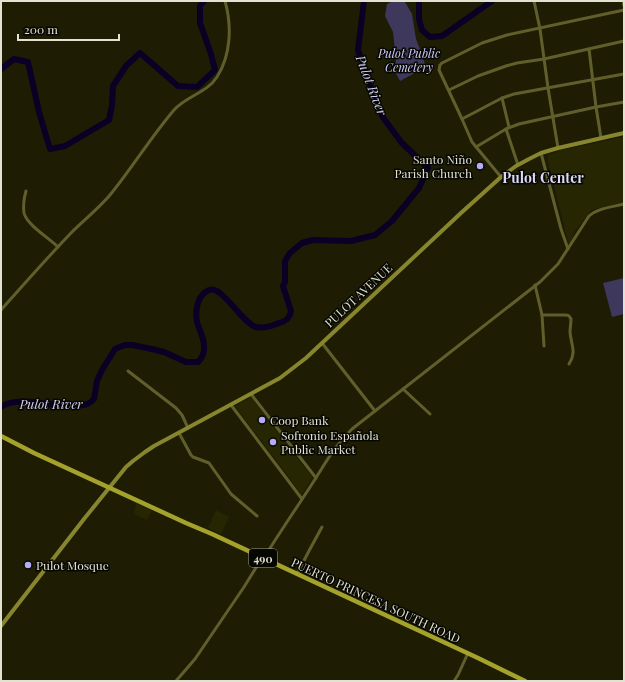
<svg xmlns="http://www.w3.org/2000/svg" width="625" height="682" font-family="'Playfair Display',serif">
<rect width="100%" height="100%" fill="#1e1d04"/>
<g fill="#272603">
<path d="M624 137V202L591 210 575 231 570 244 568 242 548 161V155L561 150Z"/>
<path d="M251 397 312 477 302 495 235 406Z"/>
<path d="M136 503 152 510 147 520 134 514Z"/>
<path d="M216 510 229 517 221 534 208 528Z"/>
</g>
<g fill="#3d385c">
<path d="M393 1H402L405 2 412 14 416 39 421 52 426 67 400 81 394 69 396 61 393 32 385 16 387 4Z"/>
<path d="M624 278V314L612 317 603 283Z"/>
</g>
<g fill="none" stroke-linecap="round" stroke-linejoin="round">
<g stroke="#0a0025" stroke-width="6">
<path d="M419 1V19L422 30 430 37 442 36 492 1"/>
<path d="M1 69 14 59 28 62 39 112 50 149 65 146 109 120 112 105 113 86 126 66 140 53 178 86 197 87 215 70 211 54 200 23V6L204 1"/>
<path d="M1 407C20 394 59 409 83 405 87 405 91 402 94 399L97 381 102 370 115 349 125 345H132L152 349 164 352 186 362H198C208 353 204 339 199 328 199 327 197 323 197 322 195 311 197 295 209 290 222 285 242 323 256 327 264 329 272 326 279 323 286 321 290 318 291 311L283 286 285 282V261L290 253 302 243 313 240 351 241 375 235 392 221 419 188 428 168 401 142 382 116 371 87 358 50 364 1"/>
</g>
<g stroke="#605f2c" stroke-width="3">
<path d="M534 1 540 29 548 88 558 148"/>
<path d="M623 1 624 6"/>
<path d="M589 49 596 107 601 138"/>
<path d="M449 90 478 76 506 66 517 63 544 59 624 41"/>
<path d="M502 98 509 127"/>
<path d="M462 119 502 98 514 94 624 74"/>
<path d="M506 129 518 165"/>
<path d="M476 147 506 129 519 124 596 107 624 102"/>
<path d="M541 153 561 229 568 249"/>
<path d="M501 177 472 142 462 119 439 70 440 65 442 63 482 43 507 35 624 10"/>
<path d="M26 191C24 198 23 206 24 213 27 225 49 238 58 247"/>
<path d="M535 285 542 315 544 346"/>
<path d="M1 310C24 284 47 258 71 233 83 221 98 209 110 195 132 168 151 137 174 110 186 96 207 93 217 77 231 55 232 26 225 1"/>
<path d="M542 315H565C568 315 569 315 571 319 571 323 570 328 570 332 571 345 577 352 569 364"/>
<path d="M322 343 375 411"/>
<path d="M128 371 176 408 182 415 188 428"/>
<path d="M403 389 430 414"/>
<path d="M251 394 316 478"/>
<path d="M231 405 302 499"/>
<path d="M179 433 191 455 193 457 209 463 231 494 257 516"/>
<path d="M264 558C279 533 296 509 312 484 325 464 335 445 352 429L540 282 558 264 589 216C598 208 612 207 624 204"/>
<path d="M297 574 310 549 322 527"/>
<path d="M176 681 195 659 244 587 262 558"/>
<path d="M454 681 458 675 468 653"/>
</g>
<path stroke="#87852e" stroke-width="4" d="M1 626 84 519 126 467 133 461 145 452 154 446 280 378 306 358 461 213 501 177 516 166 529 159 541 153 558 148 624 133"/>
<path stroke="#a5a22b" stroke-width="4.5" d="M1 436 34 453 186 523 212 534 368 607 478 658 525 681"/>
</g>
<g fill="#b5acf8" stroke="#070701" stroke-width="1.5">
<circle cx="480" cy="166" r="4"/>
<circle cx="262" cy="420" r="4"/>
<circle cx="273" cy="442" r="4"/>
<circle cx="28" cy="565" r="4"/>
</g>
<g text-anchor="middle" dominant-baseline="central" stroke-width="3" stroke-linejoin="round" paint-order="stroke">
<rect fill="#070701" stroke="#a0a093" stroke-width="1" x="249" y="549" width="28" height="18" rx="3"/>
<g font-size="11" font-weight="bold" fill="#e1e2d2">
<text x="263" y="558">490</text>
</g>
<g font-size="12" font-style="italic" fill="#cdc7ff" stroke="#070701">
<text x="409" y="53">Pulot Public<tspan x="409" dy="14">Cemetery</tspan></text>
</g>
<g font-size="12" fill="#e1e2d2" stroke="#070701" text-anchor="start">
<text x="472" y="159" text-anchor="end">Santo Niño<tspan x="472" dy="14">Parish Church</tspan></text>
<text x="270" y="420">Coop Bank</text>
<text x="281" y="435">Sofronio Española<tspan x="281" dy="14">Public Market</tspan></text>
<text x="36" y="565">Pulot Mosque</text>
</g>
<g font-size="12" fill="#e1e2d2" stroke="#070701">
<text transform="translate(358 295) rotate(-43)">PULOT AVENUE</text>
<text transform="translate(376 600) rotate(25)">PUERTO PRINCESA SOUTH ROAD</text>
</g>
<g font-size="13" font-style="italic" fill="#d2cef4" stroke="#070701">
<text transform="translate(372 85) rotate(69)">Pulot River</text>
<text x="51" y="403">Pulot River</text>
</g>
<g font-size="14" font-weight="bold" fill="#dbd9f6" stroke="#070701">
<text x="543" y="177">Pulot Center</text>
</g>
</g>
<rect width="625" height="682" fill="none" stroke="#e1e2d2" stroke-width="4"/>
<path d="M18 34v6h101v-6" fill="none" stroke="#e1e2d2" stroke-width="2"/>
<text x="24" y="34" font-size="12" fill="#e1e2d2" stroke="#070701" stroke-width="3" paint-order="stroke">200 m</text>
</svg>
